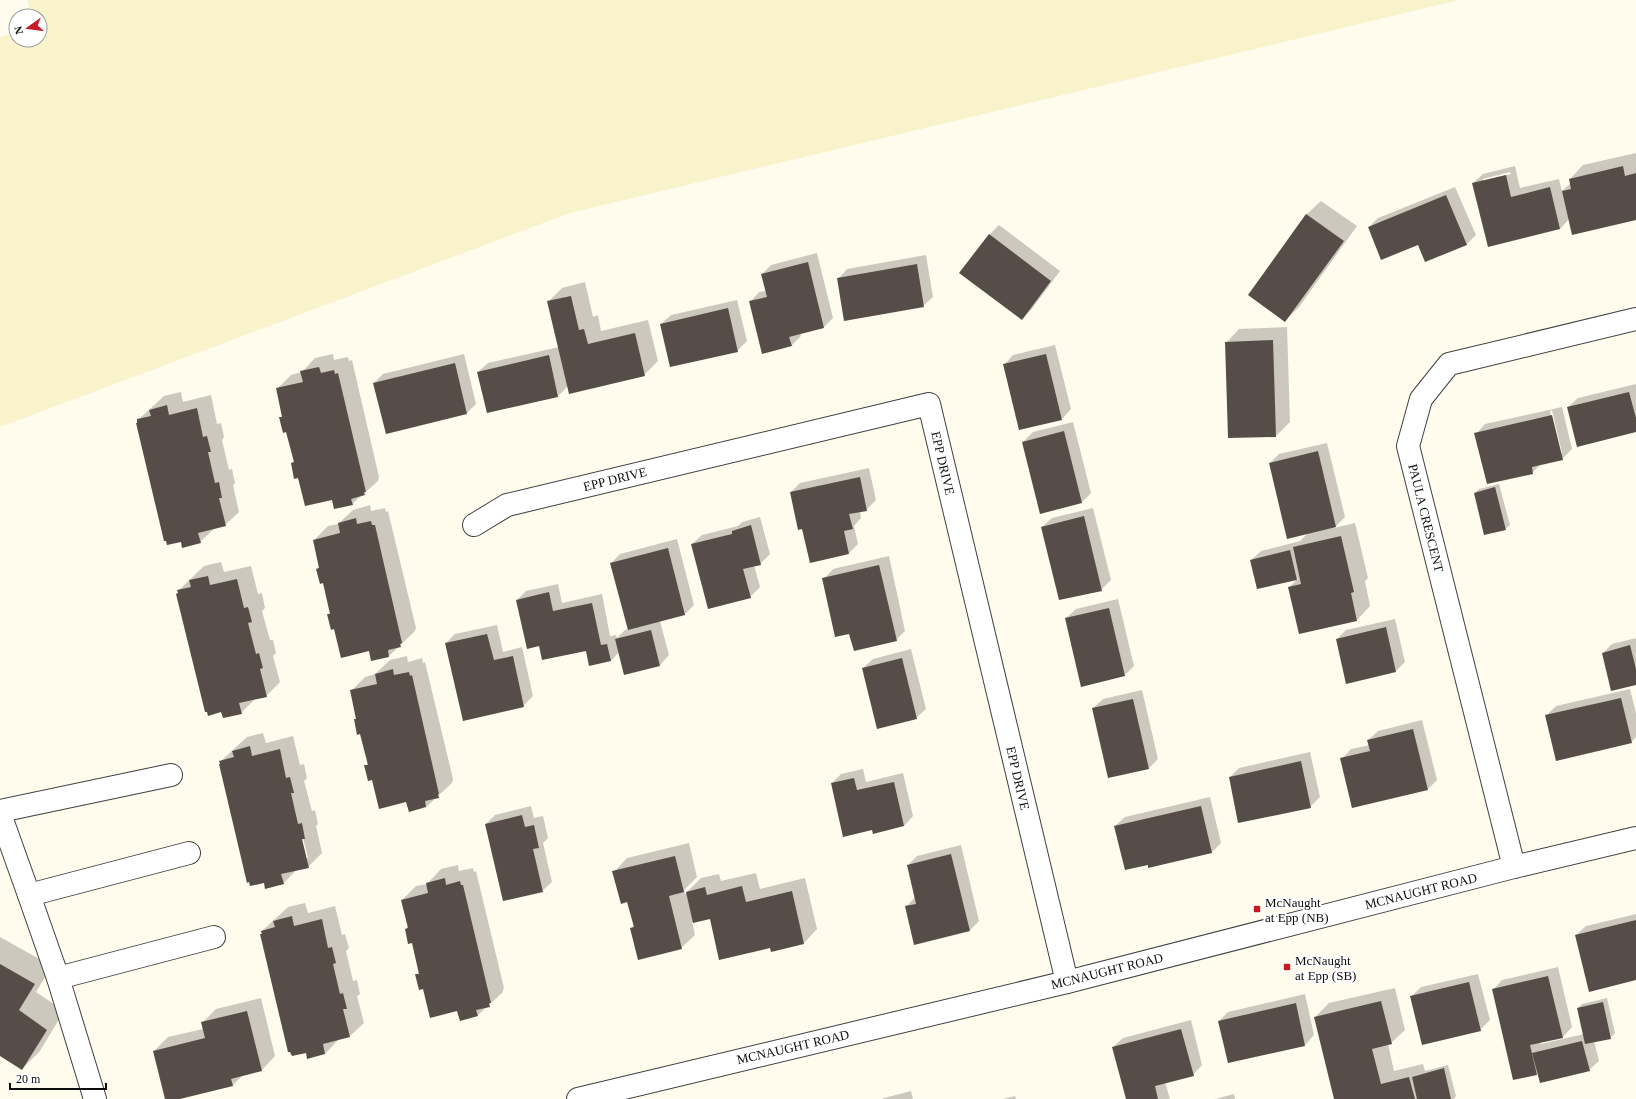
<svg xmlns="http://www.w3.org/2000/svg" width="1636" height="1099" font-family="'Times New Roman',serif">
<rect width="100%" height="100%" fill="#fffbed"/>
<path fill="#f8f3ca" d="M28 0H1459L570 213 0 427V37L16 33V40H40V16H31Z"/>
<g fill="#0003" fill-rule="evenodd">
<path d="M1636 153V219H1569L1560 229 1473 183 1483 174 1515 166 1520 188 1559 179 1562 191 1571 183 1570 179 1583 165ZM1510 172 1511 174 1483 181V179Z"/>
<path d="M1455 187 1476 235 1466 245 1369 227 1378 218Z"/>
<path d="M1321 201 1357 226 1299 307 1285 321 1249 295 1307 214Z"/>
<path d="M999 225 1060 271 1031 310 1022 319 989 235Z"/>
<path d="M817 253 833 318 824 327 800 333 801 336 791 346 750 302 759 292 766 291 762 274 771 265Z"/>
<path d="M926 255 933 297 923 306 838 279 847 269Z"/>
<path d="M585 282 593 317 598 315 601 331 648 320 658 361 644 375 568 386 558 396 487 412 478 372 488 363 559 347 548 302 562 288Z"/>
<path d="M737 300 747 341 737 351 661 324 671 315Z"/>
<path d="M1287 327 1290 422 1276 436 1226 343 1239 329Z"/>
<path d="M1055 345 1071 409 1062 419 1004 365 1013 355Z"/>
<path d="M333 354 334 360 348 357 349 361 352 360 379 477 378 481 352 504 333 499 298 477 292 463 294 461 287 431 280 418 283 415 277 389 291 375 302 372 315 358Z"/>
<path d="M464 354 476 404 467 413 374 383 383 374Z"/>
<path d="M1636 384V431L1568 407 1578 398Z"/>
<path d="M181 392 183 402 211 395 217 424 221 423 224 437 222 440 229 470 232 469 235 483 233 485 239 512 225 525 214 529 200 542 138 420 164 396Z"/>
<path d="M1562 407 1572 449 1562 459 1541 464 1532 473 1476 434 1485 424ZM1552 410 1562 453H1560L1550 411Z"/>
<path d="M1073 422 1091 493 1081 503 1023 442 1033 432Z"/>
<path d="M1327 443 1345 517 1334 528 1355 523 1368 578 1365 581 1370 606 1357 620 1289 587 1299 578 1258 588 1251 560 1261 551 1300 541 1309 532 1270 463 1279 454Z"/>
<path d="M869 468 876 500 866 510 860 511 861 518 854 526 858 544 849 553 803 527 791 492 800 483Z"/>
<path d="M1499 484 1510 525 1505 529 1475 493 1479 489Z"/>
<path d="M370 505 371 511 385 508 386 512 388 511 416 628 414 632 389 656 335 628 328 615 331 612 324 582 317 569 320 566 314 540 328 526 338 524 353 510Z"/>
<path d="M1093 508 1111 580 1101 590 1042 527 1052 518Z"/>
<path d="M760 517 770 554 760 564 754 565 760 587 750 597 692 544 702 535 738 526 742 522Z"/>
<path d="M677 539 694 605 685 614 660 621 669 655 660 665 619 652 611 661 586 650 539 645 517 600 526 591 558 584 562 603 602 594 610 636 616 635 617 638 625 630 628 629 611 563 620 554Z"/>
<path d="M889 556 905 631 896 640 824 579 833 569Z"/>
<path d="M221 562 224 572 251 566 258 594 262 593 265 608 262 611 270 640H273L276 653 273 656 280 682 266 696 255 699 241 713 179 590 204 566Z"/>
<path d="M1118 599 1134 666 1125 675 1082 685 1066 618 1076 609Z"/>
<path d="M1395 619 1405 662 1396 671 1347 683 1337 639 1346 630Z"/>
<path d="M497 625 503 652 522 647 533 696 523 706 446 643 455 634Z"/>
<path d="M1636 638V684L1603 653 1612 644Z"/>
<path d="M911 649 926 709 916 718 863 668 873 659Z"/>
<path d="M407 656 408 662 422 658 423 663 425 662 453 779 452 783 426 807 407 801 373 779 366 766 368 763 361 732 355 720 357 718 351 691 365 677 375 674 390 660Z"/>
<path d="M1630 689 1636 713V737L1631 742 1546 716 1556 706Z"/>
<path d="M1142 690 1158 759 1149 768 1093 708 1103 699Z"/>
<path d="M1422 720 1437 780 1428 789 1342 759 1351 749 1370 745 1368 740 1378 731Z"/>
<path d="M263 733 266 743 293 736 300 765 304 764 307 778 304 781 312 811 315 810 318 824 316 826 322 853 308 867 297 869 283 884 221 761 247 737ZM302 834 308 858H305L300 835Z"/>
<path d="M1310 752 1320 797 1310 807 1230 777 1239 768Z"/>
<path d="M863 769 866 782 903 773 913 816 904 826 873 828 832 783 841 774Z"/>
<path d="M1210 797 1221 843 1212 852 1149 863 1115 826 1125 817Z"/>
<path d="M531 806 534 818 543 816 548 838 543 843 552 882 542 891 486 824 495 815Z"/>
<path d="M689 843 697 877 684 890 685 894 701 878 719 874 721 881 756 873 760 889 805 878 817 929 804 943 771 946 710 918 692 922 695 935 681 948 632 928 634 925 628 901 614 872 627 858Z"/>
<path d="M961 845 979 921 970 930 906 907 915 897 908 865 917 856Z"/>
<path d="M458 865 459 871 473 868 474 872 476 871 504 988 503 990V992L477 1016 458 1010 424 988 417 975 419 972 412 942 406 929 408 926 402 900 416 886 427 884 441 869Z"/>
<path d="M305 903 308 913 335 906 342 935 345 934 349 948 346 951 353 981 357 980 360 994 357 996 364 1023 350 1036 339 1039 325 1054 306 1052 261 934 262 931 288 907Z"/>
<path d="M1636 914V979L1576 935 1586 926Z"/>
<path d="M0 937 52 966 36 992 64 1011 40 1051 22 1069 0 1055Z"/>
<path d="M1558 967 1572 1027 1563 1037 1540 1042 1541 1044 1584 1034 1578 1008 1582 1004 1607 998 1615 1033 1610 1038 1594 1041 1599 1061 1589 1070 1538 1072 1536 1074 1493 990 1502 980Z"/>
<path d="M1478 974 1490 1020 1480 1030 1411 997 1421 987Z"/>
<path d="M1395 988 1405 1030 1391 1043 1388 1044 1394 1071 1423 1064 1425 1071 1448 1065 1456 1096 1454 1099H1335L1315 1017 1329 1003Z"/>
<path d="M1305 994 1314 1035 1305 1045 1229 1062 1219 1021 1228 1012Z"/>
<path d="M261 998 275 1056 262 1070 243 1075 233 1085 176 1099H166L154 1051 168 1037 203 1029 202 1023 216 1009Z"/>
<path d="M1191 1020 1202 1065 1193 1075 1165 1082 1170 1099H1127L1113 1047 1123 1038Z"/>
<path d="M911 1091 913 1099H882L884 1098Z"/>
<path d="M1234 1094 1235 1099H1215Z"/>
<path d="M1015 1096 1016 1099H1003Z"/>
</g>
<g fill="#574d48">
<path d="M1623 166 1625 176 1636 173V220L1572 235 1562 191 1571 189 1569 179Z"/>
<path d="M1506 175 1511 197 1550 187 1560 229 1488 247 1472 183Z"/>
<path d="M1446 195 1467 245 1425 262 1418 245 1381 260 1368 227Z"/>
<path d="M1306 214 1344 241 1285 322 1248 295Z"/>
<path d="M989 234 1051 281 1022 320 959 273Z"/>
<path d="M808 262 824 328 789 337 792 346 762 354 749 301 767 297 761 274Z"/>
<path d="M917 264 924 307 844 321 837 278Z"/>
<path d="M571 296 579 330 584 329 588 344 635 333 645 376 569 394 547 301Z"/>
<path d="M728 308 738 352 670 367 660 324Z"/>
<path d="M1273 340 1276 437 1228 438 1225 342Z"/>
<path d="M1046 354 1062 420 1019 430 1003 364Z"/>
<path d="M549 355 558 397 487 413 477 372Z"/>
<path d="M455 363 467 414 386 434 373 383Z"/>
<path d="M319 367 321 373 334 370 335 374 338 373 366 492H364L365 495 351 499 353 505 334 509 332 500 305 506 298 478 294 479 291 463 294 462 286 432 283 433 279 417H282L276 388 303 382 300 371Z"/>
<path d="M1629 392 1636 418V432L1577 447 1567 407Z"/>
<path d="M167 405 169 415 197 408 203 437 207 436 211 452H208L215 483 219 482 222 498H219L226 526 198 533 201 543 182 548 181 542 167 545 166 541H164L136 423H137V419L151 416 149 410Z"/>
<path d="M1552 415 1563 460 1532 467 1533 474 1487 484 1474 433Z"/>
<path d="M1064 431 1082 503 1040 514 1022 442Z"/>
<path d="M1318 451 1336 527 1287 539 1269 463Z"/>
<path d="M860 477 867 511 849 514 853 529 844 531 849 554 810 563 802 529 798 530 790 492Z"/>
<path d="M1495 487 1506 530 1484 535 1474 493Z"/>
<path d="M1084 516 1102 591 1059 600 1041 527Z"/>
<path d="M356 518 357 524 371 521 372 525H375L402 643 400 644 401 647 388 650 389 657 371 661 369 651 341 658 334 629 331 630 327 614H330L323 583 320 584 316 569 319 568 313 540 340 533 338 523Z"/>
<path d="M751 525 761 565 743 569 751 598 708 609 691 544 732 534V531Z"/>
<path d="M1341 536 1354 592 1351 593 1357 621 1299 634 1288 587 1301 584 1293 547Z"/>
<path d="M668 548 685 615 628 630 610 563Z"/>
<path d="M1290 550 1297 580 1257 589 1250 560Z"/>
<path d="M879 565 897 641 854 651 849 634 835 637 822 578Z"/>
<path d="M208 576 210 585 237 579 244 608 248 607 252 622 248 623 256 654 259 653 263 668 260 669 267 697 239 703 242 714 223 718 221 712 208 716 207 712H205L176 594 178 593 177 590 191 587 189 580Z"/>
<path d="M549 592 553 611 592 603 601 645 607 644 611 661 589 666 586 651 542 660 539 646 527 649 516 600Z"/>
<path d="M1109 608 1125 676 1081 687 1065 618Z"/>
<path d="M1386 627 1396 672 1346 684 1336 639Z"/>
<path d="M651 630 660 666 624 675 615 639Z"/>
<path d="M487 634 494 660 513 656 524 707 463 721 445 643Z"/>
<path d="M1630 645 1636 669V685L1611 691 1602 653Z"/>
<path d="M902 658 917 719 877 729 862 668Z"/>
<path d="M393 669 394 675 409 672 410 676 412 675 439 794H438L439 798 425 801 426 807 409 812 406 802 379 809 372 780 368 781 364 765H368L360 734 357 735 354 719H356L350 690 377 684 375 674Z"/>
<path d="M1621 698 1632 743 1556 761 1545 715Z"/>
<path d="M1133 699 1149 769 1108 778 1092 708Z"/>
<path d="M1413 729 1428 790 1352 808 1340 758 1370 751 1367 740Z"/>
<path d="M250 746 252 756 280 749 286 778 290 777 294 793H291L298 824 302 823 305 839H302L309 868 281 874 284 884 265 889 264 883 250 886 249 882 247 883 219 764H220L219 761 234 757 232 751Z"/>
<path d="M1301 761 1311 808 1238 823 1229 777Z"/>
<path d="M854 778 857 790 894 782 904 826 873 834 872 830 843 837 831 783Z"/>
<path d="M1201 806 1212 853 1148 868V865L1125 870 1114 826Z"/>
<path d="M522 815 525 827 534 825 539 848 533 849 543 892 503 901 485 824Z"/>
<path d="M951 854 970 931 914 945 905 906 916 904 907 865Z"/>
<path d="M675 856 684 892 669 896 682 949 638 960 630 928 634 927 627 902 621 904 612 871Z"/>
<path d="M445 878 446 885 460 881 461 885H463L491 1003H489L490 1007 476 1010 478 1016 460 1021 457 1011 430 1018 423 989 419 990 415 974H419L412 943 408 944 405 929 408 928 401 900 428 893 426 883Z"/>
<path d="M742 886 746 902 792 891 804 944 771 952 770 948 719 960 710 919 693 923 686 892 705 887 707 895Z"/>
<path d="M292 916 294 926 322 919 328 948 332 947 336 963 333 964 340 994 343 993 347 1009H343L350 1037 323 1044 325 1054 307 1059 306 1053 292 1056 290 1052H288L260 934H262L261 931 275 927 273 921Z"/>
<path d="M1636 920V980L1589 992 1575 935Z"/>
<path d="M0 964 35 984 19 1010 47 1030 22 1070 0 1056Z"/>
<path d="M1548 976 1563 1038 1530 1045 1537 1075 1513 1080 1492 989Z"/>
<path d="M1469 982 1481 1031 1422 1045 1410 996Z"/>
<path d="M1381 1001 1392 1044 1372 1049 1381 1084 1409 1077 1415 1099H1334L1314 1017Z"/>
<path d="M1603 1002 1611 1039 1585 1044 1577 1008Z"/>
<path d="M1296 1003 1305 1046 1228 1063 1218 1021Z"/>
<path d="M247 1011 262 1071 231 1079 233 1086 180 1099H165L153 1051 205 1038 201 1022Z"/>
<path d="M1181 1029 1194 1076 1155 1086 1158 1099H1126L1112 1047Z"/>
<path d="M1582 1041 1590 1071 1540 1083 1532 1053Z"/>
<path d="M1444 1068 1451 1099H1417L1412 1077Z"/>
</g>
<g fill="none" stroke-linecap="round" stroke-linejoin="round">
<g stroke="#404040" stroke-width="24">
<g id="minor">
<path d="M474 525 507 505 929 404 1067 982"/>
<path d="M0 811 171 775"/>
<path d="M0 814 29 895 189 853"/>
<path d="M1514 867 1408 446 1421 399 1449 364 1636 319"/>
<path d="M29 895 58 978 214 937"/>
<path d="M58 978 95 1099"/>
<path d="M578 1099 1067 982 1514 867 1636 838"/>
</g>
</g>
<use href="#minor" stroke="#fff" stroke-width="22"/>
</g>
<g fill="#c91924" stroke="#fff" stroke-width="1.5">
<rect x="1253" y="905" width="8" height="8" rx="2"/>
<rect x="1283" y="963" width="8" height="8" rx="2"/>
</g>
<g text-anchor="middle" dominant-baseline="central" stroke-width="4" stroke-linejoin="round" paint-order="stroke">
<g font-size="13" fill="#0d0d0d" stroke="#fff">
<text transform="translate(943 463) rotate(77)">EPP DRIVE</text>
<text transform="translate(615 479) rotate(-14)">EPP DRIVE</text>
<text transform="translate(1426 518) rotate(76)">PAULA CRESCENT</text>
<text transform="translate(1018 778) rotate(77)">EPP DRIVE</text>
<text transform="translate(1421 891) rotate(-14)">MCNAUGHT ROAD</text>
<text transform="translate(1107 971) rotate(-14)">MCNAUGHT ROAD</text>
<text transform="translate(793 1047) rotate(-13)">MCNAUGHT ROAD</text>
</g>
<g font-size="13" fill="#0d0d0d" stroke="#fff" text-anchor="start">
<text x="1265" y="902">McNaught<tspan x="1265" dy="15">at Epp (NB)</tspan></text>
<text x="1295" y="960">McNaught<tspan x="1295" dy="15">at Epp (SB)</tspan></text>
</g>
</g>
<g transform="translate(28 28) rotate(256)"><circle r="19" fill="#ffffff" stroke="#9e9e9e"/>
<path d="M0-3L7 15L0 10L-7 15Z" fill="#c91924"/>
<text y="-6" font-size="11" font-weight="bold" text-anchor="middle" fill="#0d0d0d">N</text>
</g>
<path d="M10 1083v6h96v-6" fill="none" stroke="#0d0d0d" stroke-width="2"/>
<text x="16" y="1083" font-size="12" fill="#0d0d0d" stroke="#ffffff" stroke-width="3" paint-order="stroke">20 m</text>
</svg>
